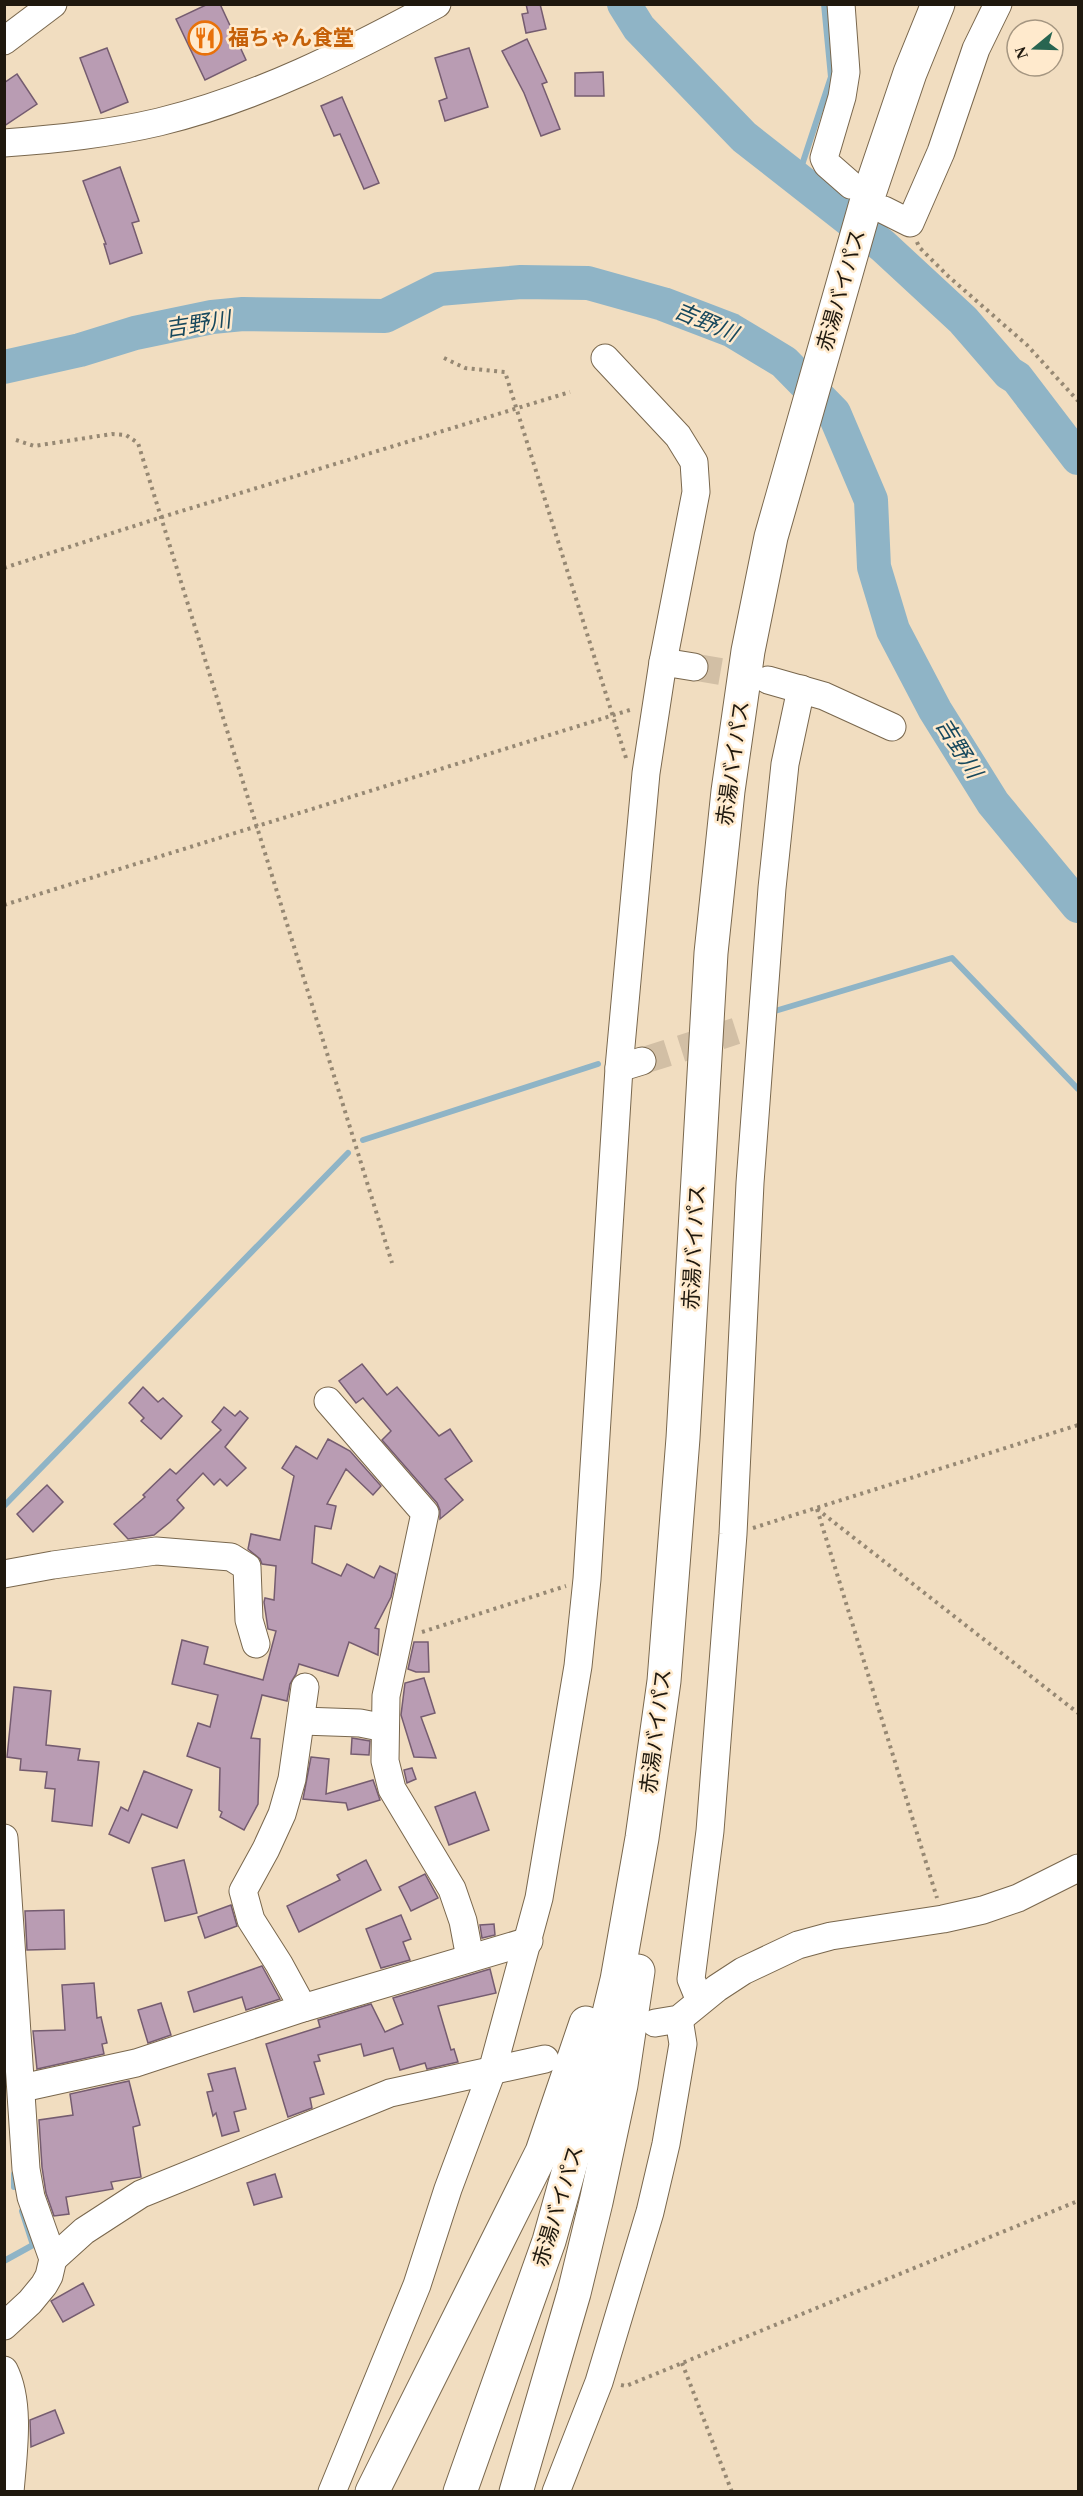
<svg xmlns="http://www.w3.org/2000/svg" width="1083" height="2496" font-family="'Times New Roman','Noto Sans JP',serif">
<rect width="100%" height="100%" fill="#f1ddc0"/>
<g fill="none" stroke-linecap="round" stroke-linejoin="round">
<g stroke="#8fb4c6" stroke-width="6">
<path d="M798 177 831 77 824 4"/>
<path d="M775 1011 952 958 1078 1089"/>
<path d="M363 1140 598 1064"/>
<path d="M4 1506 348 1153"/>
<path d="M14 2174V2187"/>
<path d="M4 2261 33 2245 22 2211"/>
</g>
<g stroke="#8fb4c6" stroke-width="34">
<path d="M624 4 639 28 744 137 883 246 963 320 1009 373 1017 378 1078 458"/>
<path d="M4 367 80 350 135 333 212 317 243 314 385 316 439 289 521 282 588 283 663 304 731 330 784 362 834 413 871 500 874 567 893 630 935 710 993 803 1078 906"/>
</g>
</g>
<g fill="#b99cb3" stroke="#755c70" stroke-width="1.5">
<path d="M208 4H220L246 60 205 80 176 19Z"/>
<path d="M526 4H540L546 29 526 33 522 14 528 13Z"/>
<path d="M527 39 547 82 542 84 560 129 541 136 524 93 502 51Z"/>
<path d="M107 48 128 102 101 113 80 58Z"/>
<path d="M469 48 488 107 445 121 439 101 447 98 435 58Z"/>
<path d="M603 72 604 96H575V73Z"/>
<path d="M17 74 37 104 4 126V83Z"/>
<path d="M342 97 379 183 364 189 340 134 334 136 321 106Z"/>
<path d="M120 167 139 221 132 223 142 253 110 264 104 244H106L83 181Z"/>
<path d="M362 1364 387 1395 397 1387 439 1436 450 1429 472 1461 445 1479 463 1500 440 1519V1510L437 1503 382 1440 391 1431 363 1398 356 1403 339 1381Z"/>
<path d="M143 1387 158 1402 163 1398 182 1416 161 1439 141 1421 144 1418 129 1403Z"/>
<path d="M224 1407 235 1416 240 1411 248 1418 225 1447 246 1468 227 1486 220 1479 214 1485 203 1473 177 1500 184 1508 170 1522 154 1535 128 1539 114 1524 145 1497 143 1495 170 1469 176 1474 221 1430 212 1422Z"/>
<path d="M328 1439 350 1451 381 1486 373 1495 346 1469 327 1504 336 1506 331 1529 315 1526 312 1563 341 1576 347 1564 374 1578 380 1566 396 1574 391 1597 375 1628 379 1629 378 1655 349 1642 338 1676 299 1664 296 1674 290 1684 287 1701 262 1695 251 1738 260 1739 258 1804 244 1830 220 1817 222 1812 219 1810 220 1768 187 1756 198 1723 210 1727 218 1695 172 1684 182 1640 208 1647 204 1664 263 1680 276 1631 268 1629 264 1602 265 1598 274 1600 276 1566 262 1564 260 1559 248 1549 251 1534 280 1540 294 1476 282 1468 296 1446 317 1459Z"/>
<path d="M47 1485 63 1502 33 1532 17 1514Z"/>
<path d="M414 1642H428L429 1672H416L408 1669Z"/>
<path d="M424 1678 435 1713 421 1717 436 1758 414 1757 401 1715 405 1683Z"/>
<path d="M14 1687 51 1691 46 1745 80 1749 78 1760 99 1762 92 1826 52 1821 55 1789 45 1788 47 1772 20 1770 21 1759 7 1757Z"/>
<path d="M352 1738 370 1741 369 1755 351 1754Z"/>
<path d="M311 1757 329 1759 326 1794 373 1780 380 1800 348 1810 346 1803 303 1799Z"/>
<path d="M412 1768 416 1779 407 1783 404 1770Z"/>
<path d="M144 1771 192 1790 177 1828 142 1814 129 1843 109 1834 121 1807 128 1811Z"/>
<path d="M475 1792 489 1830 449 1845 435 1807Z"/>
<path d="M184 1860 197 1913 165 1921 152 1868Z"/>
<path d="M366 1860 381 1890 299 1932 287 1906 340 1880 337 1875Z"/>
<path d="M425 1874 438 1898 411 1911 399 1887Z"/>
<path d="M231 1905 237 1926 205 1938 198 1917Z"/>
<path d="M64 1910 65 1949 27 1950 25 1911Z"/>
<path d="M401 1915 411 1939 403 1942 410 1960 381 1968 366 1929Z"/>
<path d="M494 1924 495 1935 482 1938 480 1925Z"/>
<path d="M262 1966 280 1999 246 2010 242 1997 194 2012 188 1992Z"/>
<path d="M490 1969 496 1993 438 2006 451 2050 454 2049 458 2062 427 2069 425 2063 400 2070 393 2048 364 2056 361 2044 318 2055 320 2061 314 2062 324 2094 310 2098 312 2108 288 2117 266 2044 320 2027 318 2020 371 2004 385 2032 403 2024 393 1998Z"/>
<path d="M94 1983 97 2018 101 2017 107 2043 102 2044 104 2054 37 2069 33 2031 65 2030 62 1985Z"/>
<path d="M161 2003 171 2035 148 2043 138 2010Z"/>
<path d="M235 2068 246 2109 234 2112 239 2131 222 2136 216 2113 213 2116 207 2092 213 2091 208 2074Z"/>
<path d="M129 2081 140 2125 133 2127 141 2177 111 2182 113 2189 66 2197 69 2214 54 2216 46 2193 42 2167 39 2120 73 2115 70 2094Z"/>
<path d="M275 2174 282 2197 254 2205 247 2183Z"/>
<path d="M83 2283 94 2305 63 2322 51 2301Z"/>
<path d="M55 2410 64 2433 31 2447 30 2420Z"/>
</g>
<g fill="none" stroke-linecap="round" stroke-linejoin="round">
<g stroke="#d2bfa5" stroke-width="27" stroke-dasharray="27 14" stroke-linecap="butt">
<path d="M694 667 764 679"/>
<path d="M642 1061 736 1031"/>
</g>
<g stroke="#79674d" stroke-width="29">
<g id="minor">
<path d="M841 4 846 72 842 97 824 158 827 164 851 185"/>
<path d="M4 41 53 4"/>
<path d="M4 143C57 139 108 134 159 122 258 98 348 52 437 4"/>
<path d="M884 210 910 223 941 152 976 49 998 4"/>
<path d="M663 662 694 667"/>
<path d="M768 680 824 696 892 727"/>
<path d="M619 1068 642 1061"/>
<path d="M328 1401 425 1513 386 1696 385 1761 392 1789 452 1889 463 1921 470 1958"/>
<path d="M4 1574 53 1565 156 1551 231 1557 247 1567 249 1620 256 1644"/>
<path d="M302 1721 360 1723 385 1728"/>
<path d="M4 1838 26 2169 31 2197 53 2259 49 2276 44 2285 30 2302 4 2326"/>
<path d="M700 2001 691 1979 710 1831 733 1534 750 1183 772 888 785 764 801 689"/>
<path d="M303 2008 279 1964 251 1920 243 1891 266 1849 282 1814 292 1779 305 1687"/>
<path d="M655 2023 679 2019 717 1988 743 1971 798 1945 831 1936 943 1919 983 1910 1018 1898 1078 1868"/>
<path d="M22 2088 136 2063 303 2008 529 1941"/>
<path d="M53 2259 84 2231 141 2194 390 2093 545 2059"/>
<path d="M4 2370C21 2403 13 2455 10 2492"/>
<path d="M332 2492 417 2285 448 2189 492 2071 539 1898 578 1666 587 1579 619 1068 646 773 663 662 696 492 694 462 678 436 605 358"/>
<path d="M556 2492 599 2382 650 2212 666 2144 683 2044 679 2019"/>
</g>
</g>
<g stroke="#79674d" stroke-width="35">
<g id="highway">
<path d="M372 2492 542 2152 586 2023"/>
<path d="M460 2492 549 2241 584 2116 617 1980 642 1838 664 1681 683 1438 711 953 728 791 748 651 771 537 866 203 910 73 938 4"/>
<path d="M516 2492 574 2293 596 2202 621 2085 638 1971"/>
</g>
</g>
<g stroke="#968873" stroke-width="4" stroke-dasharray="3 4.5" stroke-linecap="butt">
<path d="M917 242 919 247 948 276 1027 345 1078 401"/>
<path d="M444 358 465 368 505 372 626 758"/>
<path d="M16 440 34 446 112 434 126 435 138 443 392 1263"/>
<path d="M4 568 162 517 570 392"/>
<path d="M4 905 633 709"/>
<path d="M817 1509 937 1898"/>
<path d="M817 1509 1078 1713"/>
<path d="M753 1528 1078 1425"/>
<path d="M422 1632 566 1586"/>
<path d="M682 2363 732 2492"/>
<path d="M621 2385 626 2386 1078 2201"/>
</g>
<use href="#minor" stroke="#fff" stroke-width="27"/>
<use href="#highway" stroke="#fff" stroke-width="33"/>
</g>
<defs>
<g id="restaurant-ring" transform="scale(1.725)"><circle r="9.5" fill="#ffeacd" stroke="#e8710a" stroke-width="1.5"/><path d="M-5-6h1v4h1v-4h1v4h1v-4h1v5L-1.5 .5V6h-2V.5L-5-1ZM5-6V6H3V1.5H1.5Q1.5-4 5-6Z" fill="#e8710a"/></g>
</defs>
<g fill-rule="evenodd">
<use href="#restaurant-ring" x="205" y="38"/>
</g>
<g text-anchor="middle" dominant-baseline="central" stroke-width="5" stroke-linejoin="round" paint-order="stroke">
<g font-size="21" font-weight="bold" fill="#c56008" stroke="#ffeacd" text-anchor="start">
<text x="228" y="38">福ちゃん食堂</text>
</g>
<g font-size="21" fill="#1f180e" stroke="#ffeacd">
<text transform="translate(841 290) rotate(-74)">赤湯バイパス</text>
<text transform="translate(733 763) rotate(-82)">赤湯バイパス</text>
<text transform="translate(694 1247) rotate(-87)">赤湯バイパス</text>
<text transform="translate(656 1731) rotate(-83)">赤湯バイパス</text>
<text transform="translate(558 2206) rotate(-73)">赤湯バイパス</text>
</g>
<g font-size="22" font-style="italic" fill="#17485d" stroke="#ffeacd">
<text transform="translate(706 322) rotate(23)">吉野川</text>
<text transform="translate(198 324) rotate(-9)">吉野川</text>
<text transform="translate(959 748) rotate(58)">吉野川</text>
</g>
</g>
<rect width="1083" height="2496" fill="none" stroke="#1f180e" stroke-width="12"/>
<g transform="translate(1035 48) rotate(251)"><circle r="28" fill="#ffeacd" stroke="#a59681" stroke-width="1.5"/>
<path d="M0-4.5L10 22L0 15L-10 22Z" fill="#286551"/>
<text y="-9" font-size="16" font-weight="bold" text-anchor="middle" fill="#1f180e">N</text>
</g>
</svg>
